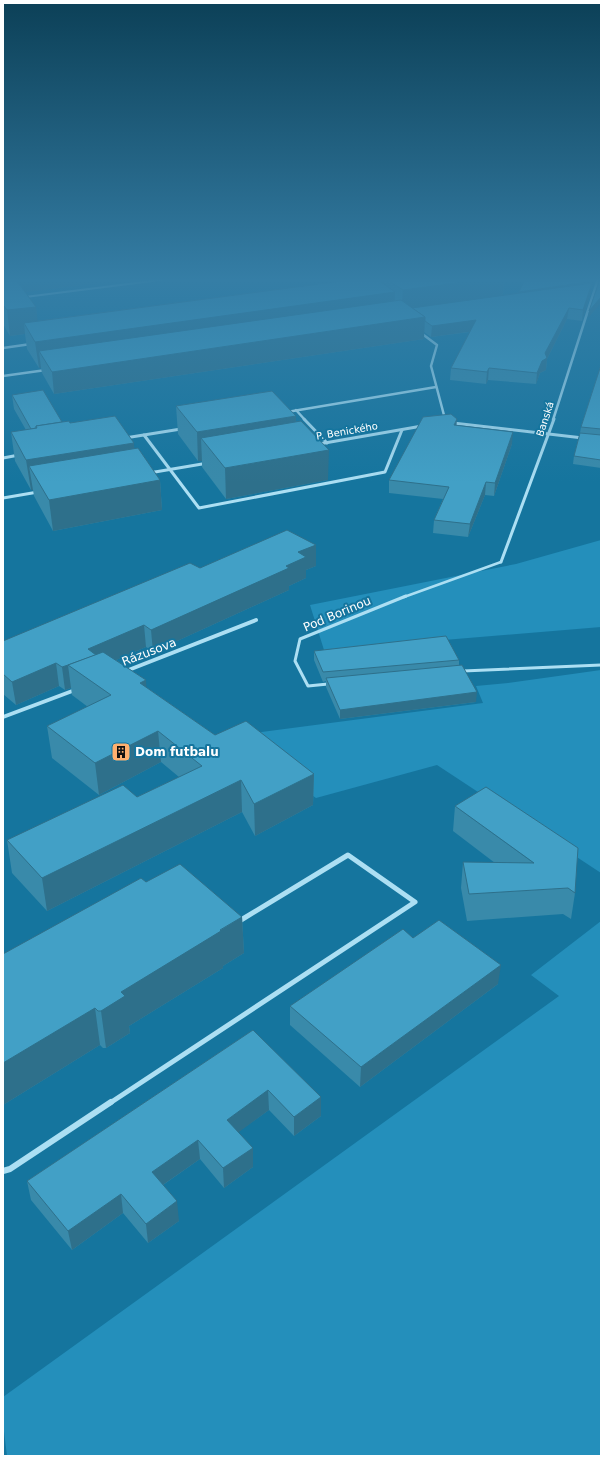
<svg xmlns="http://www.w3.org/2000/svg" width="604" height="1459" font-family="'DejaVu Sans',sans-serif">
<rect width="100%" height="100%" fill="#15759e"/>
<g fill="#248fbb">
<path d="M601 540V627L324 650 310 605 516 564Z"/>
<path d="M601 670V873L437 765 316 798 231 736 483 703 476 686 508 683Z"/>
<path d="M601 921V1456H7L3 1423V1397L559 996 531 975Z"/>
</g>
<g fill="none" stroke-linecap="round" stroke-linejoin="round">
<path stroke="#acdff3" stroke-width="2" d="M25 297 168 279"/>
<path stroke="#acdff3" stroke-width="2.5" d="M404 597 501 562"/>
<g stroke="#acdff3" stroke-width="3">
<path d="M463 671 601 665"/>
<path d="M328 684 308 686 295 661 300 639 406 596"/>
</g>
<g stroke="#acdff3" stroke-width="2.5">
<path d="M421 333 437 345 431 366 445 419"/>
<path d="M3 348 31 344"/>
<path d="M3 376 46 370"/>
<path d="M296 410 305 420"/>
<path d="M287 412 436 387"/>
<path d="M553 420 598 279"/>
</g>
<g stroke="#acdff3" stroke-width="3">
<path d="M304 419 327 443"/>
<path d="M453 423 583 438"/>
<path d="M144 435 199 508 385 472 402 430"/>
<path d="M125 438 181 429"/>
<path d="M319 444 422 426"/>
<path d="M3 458 19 455"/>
<path d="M149 473 208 463"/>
<path d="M3 498 38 492"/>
<path d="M501 562 554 419"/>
</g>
<g stroke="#acdff3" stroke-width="4">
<path d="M126 671 256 620"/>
<path d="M3 717 75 690"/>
</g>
<path stroke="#acdff3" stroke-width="5" d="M110 1103 415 902 348 855 241 920"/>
<path stroke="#acdff3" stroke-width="6" d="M3 1171 10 1169 111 1102"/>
</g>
<g fill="#398aaa">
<path d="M3 279H129L25 292 36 307 37 321 357 279H504L503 295 519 293V292L592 287 591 288V293L582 321 567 319 547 359 546 370 540 373 536 384 488 380 486 384 450 380 451 368 470 332 431 337 424 332V339L54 394 42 373 41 368H39L27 349 25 334 10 336 3 324Z"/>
<path d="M601 365V468L573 464 574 456 580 433 581 427Z"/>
<path d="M12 395 62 422 70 423 134 443V448L160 480 162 510 53 531 34 496 33 490H31L15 461 11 432 26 430 14 409Z"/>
<path d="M176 406 296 416V422L328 480 226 499 202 467V461H198L178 434Z"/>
<path d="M457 426 512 444 494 496 485 495 468 537 433 533 434 520 443 499 389 493V480Z"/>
<path d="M316 566 306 570V578L289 586V590L153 652 146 647 116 660 146 680V687L215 735 314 774 313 805 255 836 242 812 47 911 12 873 7 840 137 797 179 777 161 762 99 795 52 758 47 726 88 707 72 695 71 688 65 690 59 686 16 705 3 694V641L200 568Z"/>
<path d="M314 651 459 660V666L476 702 340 719 326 687V681L323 682 314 660Z"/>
<path d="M455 806 575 893 571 919 563 914 467 921 461 888 463 862 495 863 453 831Z"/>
<path d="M146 882 242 917 244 953 223 966V968L129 1026 130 1033 106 1048H103L100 1045 3 1105V954Z"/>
<path d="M413 938 498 984 360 1087 290 1025V1006Z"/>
<path d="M253 1030 321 1116 294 1136 269 1110 238 1132 253 1167 224 1188 200 1159 163 1185 179 1221 148 1243 123 1213 72 1250 31 1200 27 1181Z"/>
</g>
<g fill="#2e708b">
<path d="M3 279H129L3 295Z"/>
<path d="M487 279H504L502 301 401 315 403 290Z"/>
<path d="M595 279 592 287 591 288V293L582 321 583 310 518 298 519 292Z"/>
<path d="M395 292 394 316 39 351 41 368H39L35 342Z"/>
<path d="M601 297V303L588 318 589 311Z"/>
<path d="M36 307 39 332 24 323 25 334 10 336 7 310Z"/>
<path d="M569 308 567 319 547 359 546 370 540 373 536 384 537 373 545 353Z"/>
<path d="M425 317 424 339 54 394 52 372Z"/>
<path d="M476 320 475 331 431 337 432 326Z"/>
<path d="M489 368 488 380 486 384 487 372Z"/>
<path d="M296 416V445L201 438 202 461H198L197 432Z"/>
<path d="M457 419 456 431 454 425Z"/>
<path d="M513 432 512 444 494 496 495 483Z"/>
<path d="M134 443 136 472 29 466 33 490H31L26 460Z"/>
<path d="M329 450 328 480 226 499 225 468Z"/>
<path d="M160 480 162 510 53 531 49 500Z"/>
<path d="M486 482 485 495 468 537 470 524Z"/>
<path d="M316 545V566L306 570V578L289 586V590L153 652 151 630 286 566 298 552Z"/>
<path d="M144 625 146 647 98 668 88 649Z"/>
<path d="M56 663 59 686 16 705 12 682Z"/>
<path d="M68 665 71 688 65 690 62 667Z"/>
<path d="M146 680 148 711 140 683Z"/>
<path d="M477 692 476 702 340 719V710Z"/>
<path d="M158 731 161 762 99 795 95 763Z"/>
<path d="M314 774 313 805 255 836 254 804Z"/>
<path d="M241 780 242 812 47 911 42 878Z"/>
<path d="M242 917 244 953 223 966V968L129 1026 130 1033 106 1048 101 1011 121 992Z"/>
<path d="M501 965 498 984 360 1087 361 1067Z"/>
<path d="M95 1008 100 1045 3 1105V1063Z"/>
<path d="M268 1090 269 1110 228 1140 227 1120Z"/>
<path d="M321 1097V1116L294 1136V1117Z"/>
<path d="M198 1140 200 1159 154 1191 152 1172Z"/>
<path d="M253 1148V1167L224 1188 223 1168Z"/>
<path d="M121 1194 123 1213 72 1250 68 1231Z"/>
<path d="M177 1201 179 1221 148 1243 146 1224Z"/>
</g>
<g fill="#42a0c6" stroke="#2e708b">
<path d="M357 279H377L395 292 35 342 24 323Z"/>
<path d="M386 279H487L403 290Z"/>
<path d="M525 279H594L593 281 519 292Z"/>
<path d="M600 279H601V297L589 311Z"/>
<path d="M17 281 36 307 7 310 3 305V282Z"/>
<path d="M592 283 583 310 569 308 545 353 547 358 542 361 537 373 489 368 487 372 451 368 476 320 432 326 425 321V317L412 308Z"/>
<path d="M401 300 425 317 52 372 39 351Z"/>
<path d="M601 365V429L581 427Z"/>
<path d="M43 390 62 422 36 426V428L31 429 12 395Z"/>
<path d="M272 391 296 416 197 432 176 406Z"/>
<path d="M451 414 457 419 454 425 513 432 495 483 486 482 470 524 434 520 449 487 389 480 423 417Z"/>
<path d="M115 416 134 443 26 460 11 432 37 428 36 426 69 421 70 423Z"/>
<path d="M301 421 329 450 225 468 201 438Z"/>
<path d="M580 433 601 435V460L574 456Z"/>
<path d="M138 448 160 480 49 500 29 466Z"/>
<path d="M287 530 316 545 298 552 306 557 286 566 289 568 151 630 144 625 88 649 96 655 68 665 62 667 56 663 12 682 3 674V641L190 563 200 568Z"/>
<path d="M446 636 459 660 323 672 314 651Z"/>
<path d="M103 652 146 680 140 683 215 735 246 721 314 774 254 804 241 780 42 878 7 840 123 785 137 797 202 766 158 731 95 763 47 726 111 695 68 665Z"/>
<path d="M462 665 477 692 340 710 326 678Z"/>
<path d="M486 787 578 848 575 893 568 888 469 894 463 862 534 863 455 806Z"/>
<path d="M180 864 242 917 220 930 221 931 121 992 125 996 101 1011H98L95 1008 3 1063V954L141 878 146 882Z"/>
<path d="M439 920 501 965 361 1067 290 1006 403 929 413 938Z"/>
<path d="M253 1030 321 1097 294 1117 268 1090 227 1120 253 1148 223 1168 198 1140 152 1172 177 1201 146 1224 121 1194 68 1231 27 1181Z"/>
</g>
<linearGradient id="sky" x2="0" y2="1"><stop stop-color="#0c4057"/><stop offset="0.58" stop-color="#357ea6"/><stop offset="1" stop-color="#357ea6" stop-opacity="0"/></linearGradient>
<rect width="604" height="483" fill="url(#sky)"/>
<defs>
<g id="building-square" transform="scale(1)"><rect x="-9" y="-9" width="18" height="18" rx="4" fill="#ffb06f" stroke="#15759e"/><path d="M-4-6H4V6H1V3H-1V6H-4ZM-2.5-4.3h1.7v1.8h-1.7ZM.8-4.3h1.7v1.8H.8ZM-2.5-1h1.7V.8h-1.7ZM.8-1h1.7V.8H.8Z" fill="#111"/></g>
</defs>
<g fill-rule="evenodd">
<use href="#building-square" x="121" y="752"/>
</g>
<g text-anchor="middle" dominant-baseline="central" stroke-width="4" stroke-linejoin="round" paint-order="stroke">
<g font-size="10" fill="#fff" stroke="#15759e">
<text transform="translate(545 419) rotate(-72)">Banská</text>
<text transform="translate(347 431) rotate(-10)">P. Benického</text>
</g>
<g font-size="12" fill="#fff" stroke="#15759e">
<text transform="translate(337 614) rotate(-23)">Pod Borinou</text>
<text transform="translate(149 652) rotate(-21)">Rázusova</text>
</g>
<g font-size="12" font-weight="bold" fill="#fff" stroke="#15759e" text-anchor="start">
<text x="135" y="752">Dom futbalu</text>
</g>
</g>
<rect width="604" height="1459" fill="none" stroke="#ffffff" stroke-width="8"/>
</svg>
